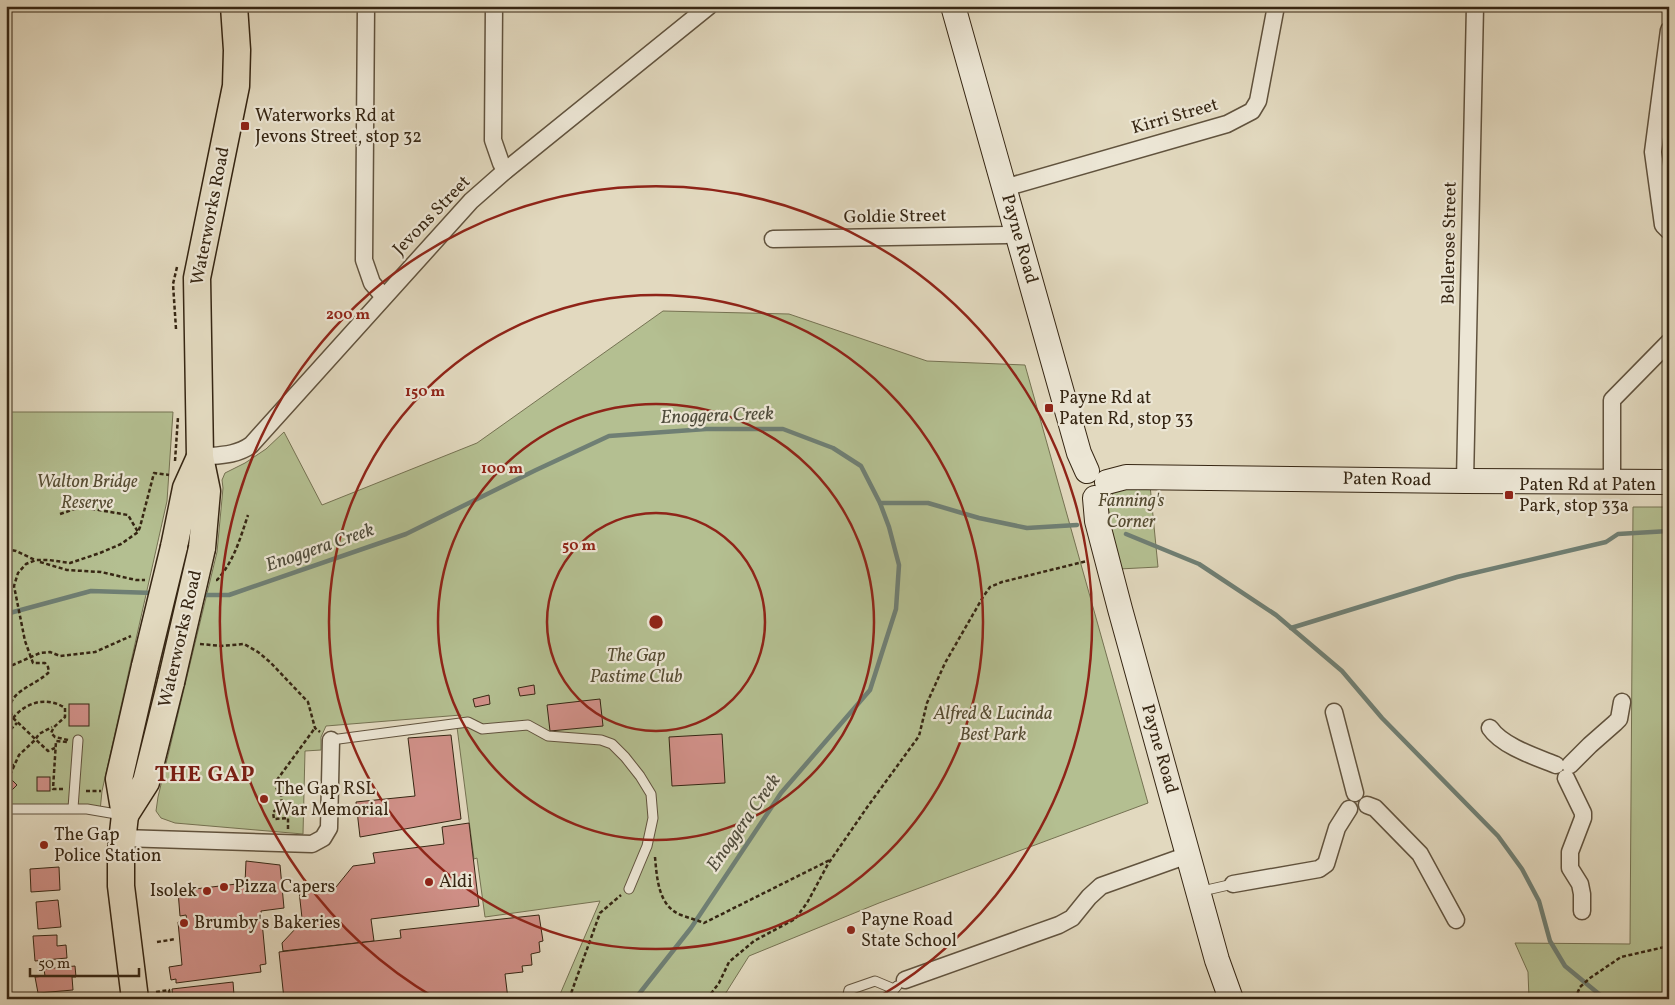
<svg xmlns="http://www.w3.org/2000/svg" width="1675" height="1005" font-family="Vollkorn,serif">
<rect width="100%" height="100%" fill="#e2d9bf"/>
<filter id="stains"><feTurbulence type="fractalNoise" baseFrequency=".004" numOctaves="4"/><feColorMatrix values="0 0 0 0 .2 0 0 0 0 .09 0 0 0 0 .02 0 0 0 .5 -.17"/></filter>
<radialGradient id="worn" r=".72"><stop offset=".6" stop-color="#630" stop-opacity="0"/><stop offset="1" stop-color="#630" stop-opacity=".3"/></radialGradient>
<g fill="#b4bf91" stroke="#757252">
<path d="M663 311 789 314 927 361 1025 365 1148 803 879 903 749 956 722 999H558L600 901 485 917 477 858 474 859 457 727 461 715 326 726 321 737V750L305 751 303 834 175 823 161 818 156 811 158 797 217 552 223 488 222 480 225 473 245 463 266 449 284 432 322 505 477 443Z"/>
<path d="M6 412H173L167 501 102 791 100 811 6 809Z"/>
<path d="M1116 485H1150L1158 567 1119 569 1108 507Z"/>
<path d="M1633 507H1669V999H1529L1528 972 1515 943 1630 944Z"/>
</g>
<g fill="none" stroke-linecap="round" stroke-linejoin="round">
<g stroke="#6f7f74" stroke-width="4.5">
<path d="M880 503H928L979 518 1027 528 1077 525"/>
<path d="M1126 534 1199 564 1276 615 1342 671 1382 718 1498 836 1522 869 1539 901 1550 941 1565 966 1605 999"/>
<path d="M200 595H229L406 534 536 470 609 436 706 429H783L833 448 861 466 880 503 889 527 899 565 896 609 870 690 781 793 691 928 635 999"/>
<path d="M6 614 91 591 154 593"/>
<path d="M1291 628 1457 577 1606 542 1618 534 1669 531"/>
</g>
</g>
<g fill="#d09088" stroke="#362613">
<path d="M534 685 535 694 520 696 518 688Z"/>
<path d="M489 695 490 704 475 707 473 699Z"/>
<path d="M600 699 603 726 550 731 547 705Z"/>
<rect x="69" y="704" width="20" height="22"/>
<path d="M722 734 725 783 672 786 669 737Z"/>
<path d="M451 735 461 819 360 837 356 802 415 796 408 738Z"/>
<path d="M8 776 17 785 9 793 6 791V779Z"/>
<rect x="37" y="777" width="13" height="14"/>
<path d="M469 823 479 906 371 919 374 941 283 951 282 943 297 927H303L299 891 336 887 353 866 375 863 373 853 444 844 442 827Z"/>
<path d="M246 861 280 865 284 908 261 911 266 964 260 965 261 972 176 983V979L171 980 169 967 182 965 178 922 187 920 186 915 180 916 178 891 245 883Z"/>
<path d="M59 867 60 890 31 892 30 869Z"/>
<path d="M58 900 61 927 38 929 36 902Z"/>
<path d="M539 915 543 941 539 942 540 952 531 954 532 965 522 966 523 972 505 974 508 999H284L279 952 401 938 400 930Z"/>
<path d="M57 935V946L66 945 67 958 35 961 33 936Z"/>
<path d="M75 966 76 977H72L73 990 38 993 35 977 45 976 44 969Z"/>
<path d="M233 982 234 995 229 996 230 999H173L172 989Z"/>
</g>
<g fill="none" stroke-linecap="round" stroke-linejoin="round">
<g stroke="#61533e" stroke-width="11">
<g id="lane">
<path d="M331 740 468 722 482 729 528 725 548 736 601 740 612 744 625 757 640 776 651 794 653 818 647 846 629 889"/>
<path d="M73 808 78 740"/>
<path d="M6 809H87L122 815"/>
<path d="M1198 892 1233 884"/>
<path d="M847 999 849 990 875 981 894 989"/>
<path d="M886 999 897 986"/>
</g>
</g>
<g stroke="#61533e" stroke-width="19">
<g id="street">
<path d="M366 6 364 260 372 283 384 297"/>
<path d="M494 6 493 140 501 163 505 171"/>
<path d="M1669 30 1653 152 1663 225 1669 231"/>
<path d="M1004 188 1227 124 1252 111 1258 101 1276 6"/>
<path d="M773 239 1006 235 1017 233"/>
<path d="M200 457C218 455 236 456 251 445L471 201 505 171 709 6"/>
<path d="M1465 481 1475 6"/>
<path d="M1612 482V400L1669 342"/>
<path d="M1334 712 1355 793"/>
<path d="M1490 728C1502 746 1536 757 1556 765"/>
<path d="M1570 765 1590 745 1615 723 1619 719 1622 702"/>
<path d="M1566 778 1583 813V818L1570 852V868L1580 884 1582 894V911"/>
<path d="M1367 805 1375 808 1420 854 1456 920"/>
<path d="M122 838 312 844 323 838 329 828 331 740"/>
<path d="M1233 884 1319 869 1326 864 1337 828 1349 809"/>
<path d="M905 980 1059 925 1072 918 1089 897 1101 886 1188 855"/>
</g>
</g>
<g stroke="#362613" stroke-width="26">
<g id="secondary">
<path d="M953 6 1079 453 1087 471"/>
<path d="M1107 482 1126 477 1465 481 1669 482"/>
<path d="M1095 498 1097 521 1120 609 1217 960 1231 999"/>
</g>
</g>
<g stroke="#362613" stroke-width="29">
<g id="primary">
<path d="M174 547 186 488 200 457"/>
<path d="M202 548 207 491 200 457 197 278 236 86 237 50 234 6"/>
<path d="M125 815 146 782 171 682"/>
<path d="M135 999 121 886V851L125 815 119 779 145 666"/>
</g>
</g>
<g stroke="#362613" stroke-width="2.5" stroke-dasharray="4 2.5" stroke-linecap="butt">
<path d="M176 329 173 284 177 267"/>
<path d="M175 461 178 417"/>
<path d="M60 514 81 507 128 515 138 532"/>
<path d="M6 549 16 551 35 560"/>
<path d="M40 562 67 570 101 572 136 580H145"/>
<path d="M216 580H217C234 561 240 539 248 515"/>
<path d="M200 644 221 646 244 644 258 652 270 662 308 702 315 728 320 732"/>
<path d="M6 668 40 653 50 652 60 656 95 652 131 636"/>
<path d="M13 718 48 751 55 748"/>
<path d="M6 734 17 723"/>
<path d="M68 740 55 737 51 733 54 727 65 717V708C47 696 26 702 13 718 0 693 36 686 49 672L48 667 45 663H33L25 641 14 586 18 573 26 564 36 560H49L70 563 100 553 121 544 138 532 140 527 154 473 169 475"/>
<path d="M6 766 14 765"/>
<path d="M6 780 10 775 19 755 35 740 39 734 52 727"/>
<path d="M63 789H53L56 741 67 742"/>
<path d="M86 791H101"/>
<path d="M288 829V818L274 819 273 812 282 806 281 796 274 784 315 728"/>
<path d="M655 857C657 878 658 906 681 915 689 918 697 920 704 923L830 860"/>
<path d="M157 942 176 939"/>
<path d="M156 992 169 990 170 999"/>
<path d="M569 999 600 913 621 895"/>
<path d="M707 999 719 983 729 962 754 941 795 919 807 903 828 864 868 806 919 736 927 703 945 663 983 597 990 587 1002 582 1087 561"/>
<path d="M1575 999 1580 987 1590 978 1621 957 1669 946"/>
</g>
<use href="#lane" stroke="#ece6d5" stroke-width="9"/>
<use href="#street" stroke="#ece6d5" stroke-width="16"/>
<use href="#secondary" stroke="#ece6d5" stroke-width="24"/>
<use href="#primary" stroke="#e2d9bf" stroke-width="26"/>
<g stroke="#362613" stroke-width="29" stroke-linecap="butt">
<g id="primary-bridge">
<path d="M145 666 174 547"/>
<path d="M171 682 202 548"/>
</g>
</g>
<use href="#primary-bridge" stroke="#e2d9bf" stroke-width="26"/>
</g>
<g fill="none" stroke="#8f2418" stroke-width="2.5">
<circle cx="656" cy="622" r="109"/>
<circle cx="656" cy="622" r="218"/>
<circle cx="656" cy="622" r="327"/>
<path d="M435 998A436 436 0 1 1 877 998"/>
</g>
<g fill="#8f2418" stroke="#ece6d5" stroke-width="2">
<rect x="240" y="121" width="10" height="10" rx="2.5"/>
<rect x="1044" y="403" width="10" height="10" rx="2.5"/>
<rect x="1504" y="490" width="10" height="10" rx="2.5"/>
<circle cx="264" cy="799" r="5"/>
<circle cx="44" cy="845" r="5"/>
<circle cx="429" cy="882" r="5"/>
<circle cx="224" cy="887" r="5"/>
<circle cx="207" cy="891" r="5"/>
<circle cx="184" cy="923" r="5"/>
<circle cx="851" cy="930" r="5"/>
</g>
<g text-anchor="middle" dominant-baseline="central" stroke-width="4.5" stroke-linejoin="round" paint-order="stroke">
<g font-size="18" fill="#362613" stroke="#ece6d5" text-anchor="start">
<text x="255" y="116">Waterworks Rd at<tspan x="255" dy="21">Jevons Street, stop 32</tspan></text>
<text x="1059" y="398">Payne Rd at<tspan x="1059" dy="21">Paten Rd, stop 33</tspan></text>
<text x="1519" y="485">Paten Rd at Paten<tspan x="1519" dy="21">Park, stop 33a</tspan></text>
<text x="274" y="789">The Gap RSL<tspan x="274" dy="21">War Memorial</tspan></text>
<text x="54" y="835">The Gap<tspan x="54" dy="21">Police Station</tspan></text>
<text x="439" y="882">Aldi</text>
<text x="234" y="887">Pizza Capers</text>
<text x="197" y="891" text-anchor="end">Isolek</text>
<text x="861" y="920">Payne Road<tspan x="861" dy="21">State School</tspan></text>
<text x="194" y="923">Brumby's Bakeries</text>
</g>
<g font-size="18" fill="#362613" stroke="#ece6d5">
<text transform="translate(1175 117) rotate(-16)">Kirri Street</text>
<text transform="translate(211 216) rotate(-79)">Waterworks Road</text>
<text transform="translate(432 216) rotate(-46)">Jevons Street</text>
<text transform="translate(895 217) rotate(-1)">Goldie Street</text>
<text transform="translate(1019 239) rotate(74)">Payne Road</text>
<text transform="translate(1450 243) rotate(-89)">Bellerose Street</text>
<text transform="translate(1387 480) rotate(1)">Paten Road</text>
<text transform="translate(181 639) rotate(-77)">Waterworks Road</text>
<text transform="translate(1159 749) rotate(74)">Payne Road</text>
</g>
<g font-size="18" font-style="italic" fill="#564c32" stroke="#ece6d5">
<text x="87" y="482">Walton Bridge<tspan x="87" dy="21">Reserve</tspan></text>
<text x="1131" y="501">Fanning's<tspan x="1131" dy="21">Corner</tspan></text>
<text x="636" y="656">The Gap<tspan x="636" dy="21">Pastime Club</tspan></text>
<text x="993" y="714">Alfred &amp; Lucinda<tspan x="993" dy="21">Best Park</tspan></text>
</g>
<g font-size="19" font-style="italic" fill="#4e4b3b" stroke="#ece6d5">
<text transform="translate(717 416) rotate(-2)">Enoggera Creek</text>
<text transform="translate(320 548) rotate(-19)">Enoggera Creek</text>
<text transform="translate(744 823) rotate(-55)">Enoggera Creek</text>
</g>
<g font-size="22" font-weight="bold" letter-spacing="1" fill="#7a1f14" stroke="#ece6d5">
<text x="205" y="775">THE GAP</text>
</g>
</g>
<circle cx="656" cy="622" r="8" fill="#8f2418" stroke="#ece6d5" stroke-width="2.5"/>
<g font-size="15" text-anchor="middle" font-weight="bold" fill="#8f2418" stroke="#ece6d5" stroke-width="4.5" stroke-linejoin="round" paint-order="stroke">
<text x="348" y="319">200 m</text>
<text x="425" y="396">150 m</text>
<text x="502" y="473">100 m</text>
<text x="579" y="550">50 m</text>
</g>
<rect width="1675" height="1005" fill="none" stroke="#e2d9bf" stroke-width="25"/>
<rect x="8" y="8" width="1660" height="990" fill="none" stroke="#362613" stroke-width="2.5"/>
<rect x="12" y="12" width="1650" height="980" fill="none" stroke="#362613"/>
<path d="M30 968v8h109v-8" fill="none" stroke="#362613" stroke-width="2.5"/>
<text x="38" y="968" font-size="15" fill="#362613" stroke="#ece6d5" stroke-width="4" paint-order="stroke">50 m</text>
<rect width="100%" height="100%" filter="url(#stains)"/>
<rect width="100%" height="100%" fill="url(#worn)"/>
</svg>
